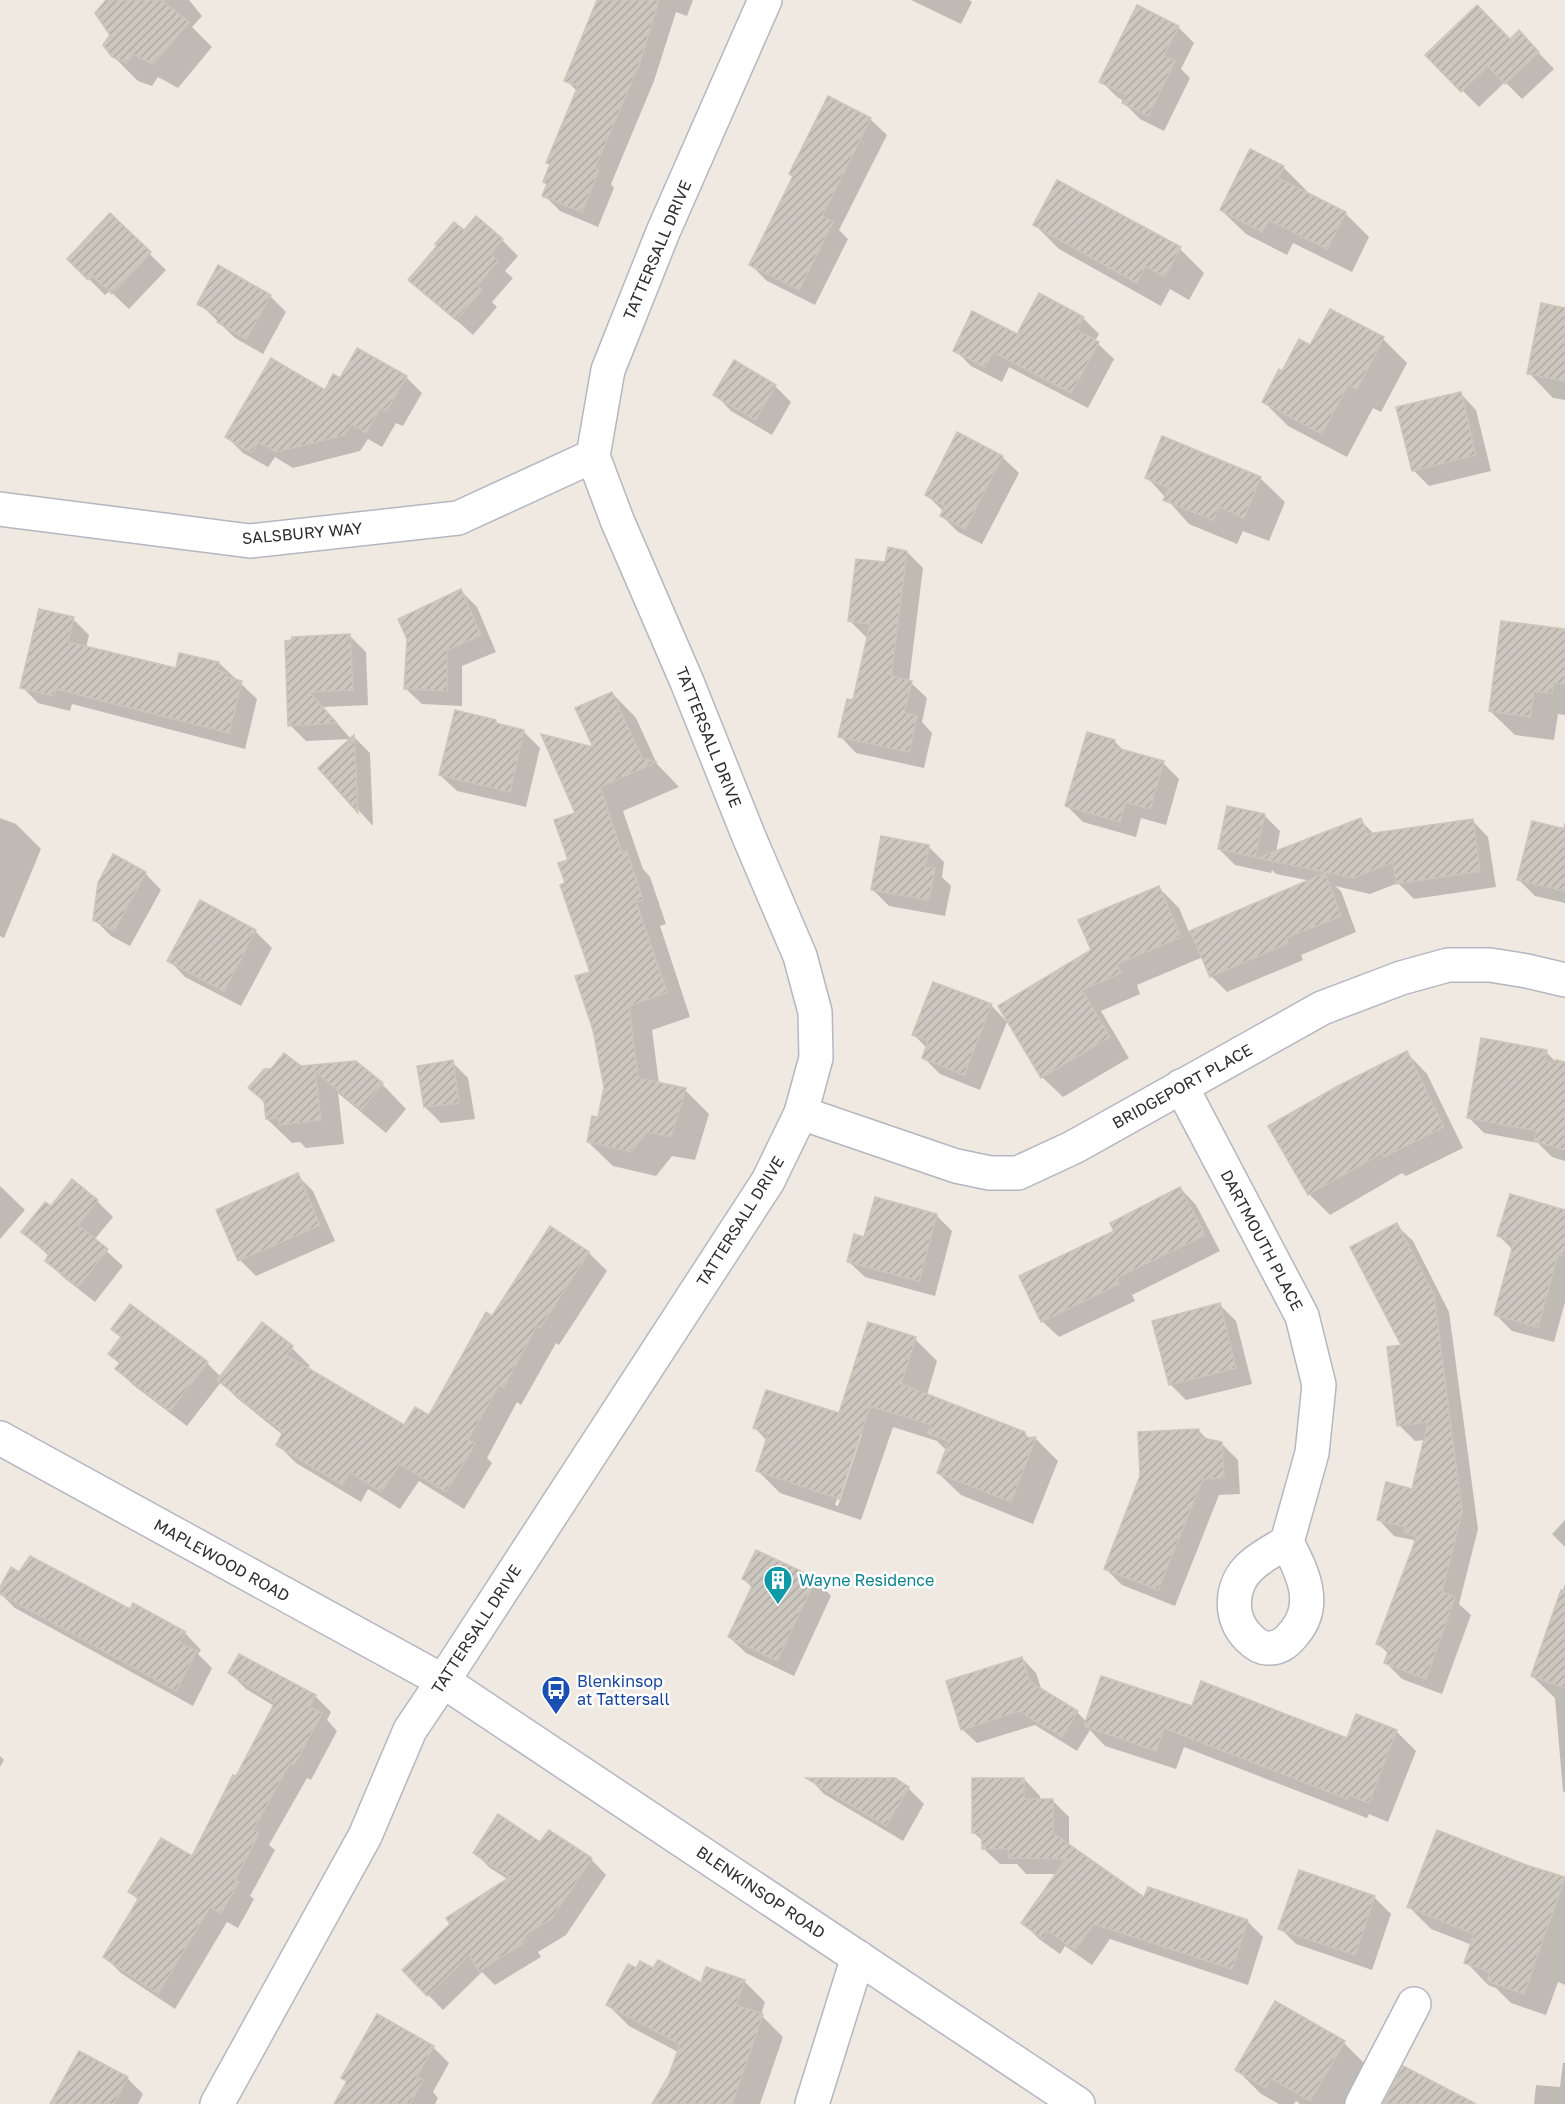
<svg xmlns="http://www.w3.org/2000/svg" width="1565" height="2104" font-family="'Golos Text',sans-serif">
<defs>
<pattern id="building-hatch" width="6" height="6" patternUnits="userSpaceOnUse" patternTransform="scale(1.5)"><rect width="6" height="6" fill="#cbc7bf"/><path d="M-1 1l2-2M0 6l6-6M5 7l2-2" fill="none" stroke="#afaba4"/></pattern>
</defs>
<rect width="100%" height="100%" fill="#efe9e1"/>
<g fill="#0003" fill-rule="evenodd">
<path d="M108 0H189L202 16 192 27 212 47 178 88 158 77 152 86 138 81 113 56Z"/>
<path d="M617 0H693L687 16 676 12 654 81 611 184 614 188 598 227 560 211 544 195 548 185 545 182 551 166 548 163 577 91 566 80Z"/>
<path d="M911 0H969L972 2 961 24Z"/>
<path d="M1178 27 1194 43 1181 69 1190 78 1164 131 1140 119 1123 102 1124 101 1117 97 1101 81Z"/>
<path d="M1519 32 1554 69 1522 99 1505 82 1479 107 1427 55 1510 41Z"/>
<path d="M870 119 887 135 839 230 848 239 815 305 767 281 751 265 794 177 791 174Z"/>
<path d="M1283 167 1307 191 1306 194 1345 213 1369 237 1352 272 1293 243 1287 255 1246 234 1221 210Z"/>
<path d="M1058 182 1180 249 1204 273 1189 300 1170 289 1161 306 1059 249 1035 225Z"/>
<path d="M110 215 166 270 129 309 110 291 105 295 69 259Z"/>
<path d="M464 232 502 240 518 256 505 271 513 278 492 302 497 307 473 335 411 280Z"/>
<path d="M270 296 286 312 263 354 235 338 199 303Z"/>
<path d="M1565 309V400L1553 398 1529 373Z"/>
<path d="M1083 318 1099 334 1095 341 1114 359 1088 408 1009 367 1002 382 971 366 955 350 1018 336Z"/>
<path d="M1383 339 1407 363 1381 412 1373 408 1347 457 1288 426 1264 402 1283 373 1311 347Z"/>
<path d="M406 377 422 393 403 426 396 423 382 447 368 439 360 451 293 468 275 457 268 467 243 453 227 437 326 392 340 380Z"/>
<path d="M775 386 791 402 772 435 731 411 715 394Z"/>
<path d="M1460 393 1476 410 1491 471 1429 486 1413 470Z"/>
<path d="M958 434 1002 457 1019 473 982 544 958 532 942 516 944 512 927 495Z"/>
<path d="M1147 477 1260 478 1285 502 1269 541 1243 531 1237 544 1189 524Z"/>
<path d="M907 552 923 568 909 681 927 698 922 722 932 733 924 768 856 753 840 736 854 702 869 637H866L850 621 886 564Z"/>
<path d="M461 591 477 607 496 652 462 666V706L422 704 405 688Z"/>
<path d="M73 619 89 635 86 648 177 670 180 654 219 663 257 699 245 749 72 704 70 711 38 703 22 687Z"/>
<path d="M1565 631V715L1558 714 1554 740 1515 735 1490 711Z"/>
<path d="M350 636 366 652 368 705 323 707 351 739 306 741 290 725 286 642Z"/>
<path d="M612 693 636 718 657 764 679 787 623 811 643 869 650 877 666 924 660 926 690 1017 652 1030 659 1084 685 1090 709 1114 695 1160 672 1156 656 1176 613 1166 588 1142 599 1119 606 1087 592 973 567 884 577 813Z"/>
<path d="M495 721 501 726 524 732 540 748 526 807 457 791 440 775Z"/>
<path d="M354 737 370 753 373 826 320 768Z"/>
<path d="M1114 741 1124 751 1163 763 1179 779 1166 825 1141 818 1136 837 1083 822 1067 806Z"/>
<path d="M1264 815 1280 831 1276 853 1360 820 1375 835 1472 820 1488 837 1496 887 1414 899 1398 883 1370 894 1335 886 1341 891 1356 932 1301 955 1303 960 1227 992 1211 976 1203 957 1137 985 1140 994 1101 1011 1129 1058 1063 1097 1042 1077 1092 951 1158 887 1179 908 1189 932 1311 881 1276 874 1272 870 1271 873 1235 865 1219 849Z"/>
<path d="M0 818 16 824 41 849 4 938 0 936Z"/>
<path d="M1565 821V903L1535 896 1519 880 1563 830Z"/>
<path d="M928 846 944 862 942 877 951 886 945 916 889 906 873 890Z"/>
<path d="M145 873 161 890 130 946 111 936 94 919Z"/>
<path d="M200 902 256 932 272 948 241 1006 185 977 169 960Z"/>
<path d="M991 1005 1007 1022 980 1090 940 1074 923 1057 927 1048 914 1035Z"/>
<path d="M1546 1052 1561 1067 1565 1068V1161L1552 1157 1538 1143 1484 1133 1468 1117Z"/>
<path d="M1407 1053 1427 1074 1463 1148 1406 1176 1402 1173 1330 1215 1309 1194Z"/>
<path d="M452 1062 468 1078 475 1119 441 1123 425 1107Z"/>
<path d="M355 1063 382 1084 406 1109 386 1133 338 1093 344 1144 306 1148 300 1142 292 1143 267 1119 266 1104 250 1088 300 1068Z"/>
<path d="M297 1175 313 1191 335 1241 256 1276 240 1260Z"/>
<path d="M0 1186 25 1210 0 1239Z"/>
<path d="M1180 1188 1196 1205 1220 1251 1132 1295 1135 1301 1059 1337 1042 1321 1116 1231Z"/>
<path d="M97 1201 113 1217 94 1240 123 1266 95 1302 63 1277 47 1260 50 1257 23 1232 51 1208Z"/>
<path d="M1565 1212V1302L1554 1342 1512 1331 1496 1315 1513 1250 1499 1236Z"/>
<path d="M936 1215 952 1231 935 1296 865 1277 848 1261 865 1239Z"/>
<path d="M1396 1225 1413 1241 1449 1312 1478 1529 1459 1604 1471 1615 1442 1694 1402 1679 1386 1663 1389 1654 1378 1644 1416 1543 1413 1540 1394 1536 1378 1519 1413 1491 1425 1440 1415 1441 1399 1425 1403 1347Z"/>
<path d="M550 1228 589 1253 607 1271 559 1345 556 1343 521 1405 517 1402 487 1458 492 1463 464 1509 419 1481 400 1509 368 1489 361 1502 296 1463 277 1444 283 1435 237 1398 221 1382 187 1426 133 1385 117 1369 121 1364 110 1354 122 1338 113 1329 207 1363 221 1377 263 1325 292 1348 310 1366 307 1369 405 1427 429 1417Z"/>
<path d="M1220 1305 1236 1321 1252 1384 1186 1400 1170 1384Z"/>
<path d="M915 1339 937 1361 927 1395 1024 1433 1030 1439H1036L1058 1461 1033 1524 961 1495 938 1473 947 1451 937 1441 893 1427 861 1520 780 1493 757 1470 767 1441 755 1428 840 1415ZM859 1434H862L838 1506 835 1505Z"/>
<path d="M1199 1431 1208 1440 1222 1444 1238 1460 1240 1494 1219 1495 1175 1606 1122 1585 1106 1569Z"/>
<path d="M1565 1520V1547L1552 1534Z"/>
<path d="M743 1579H815L831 1596 794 1676 746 1653 729 1637 753 1588Z"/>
<path d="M1565 1584V1793L1563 1791 1555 1698 1532 1676Z"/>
<path d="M0 1590 130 1611 185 1633 201 1650 198 1654 212 1668 193 1706 15 1608 0 1593Z"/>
<path d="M1022 1658 1036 1673 1042 1691 1077 1712 1087 1722 1193 1708 1347 1740 1396 1731 1416 1751 1388 1822 1369 1814 1367 1818 1184 1747 1176 1769 1105 1746 1090 1730 1077 1751 1035 1725 977 1743 962 1729Z"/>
<path d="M230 1673 315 1696 331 1712 327 1720 337 1731 311 1780 307 1778 269 1845 275 1850 250 1896 254 1899 238 1928 227 1922 175 2009 121 1973 105 1957 139 1901 130 1892 192 1858 274 1706 246 1689Z"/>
<path d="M0 1756 4 1760 0 1767Z"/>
<path d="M810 1779 908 1788 924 1804 903 1841 824 1794Z"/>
<path d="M1024 1779 1040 1796V1801H1053L1069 1817V1845L1145 1899 1247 1921 1263 1937 1248 1985 1110 1939 1092 1965 1065 1946 1060 1954 1039 1939 1023 1923 1057 1874H1026L1017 1864H1000L983 1848 984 1842 974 1833Z"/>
<path d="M541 1844 591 1859 606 1875 566 1935 538 1952 541 1957 495 1985 482 1972 443 2010 404 1970 509 1880 490 1868 475 1853Z"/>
<path d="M1525 1866 1565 1879V1985L1558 1982 1546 2015 1511 2003 1496 1988 1488 1985 1466 1962 1472 1945 1431 1929 1409 1907Z"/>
<path d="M1374 1897 1391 1914 1372 1970 1296 1944 1280 1928Z"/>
<path d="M654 1970 702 1985 744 1981 765 2002 761 2015 783 2037 760 2104H734L694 2090 678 2052 629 2026 608 2005Z"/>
<path d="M1344 2043 1368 2067 1347 2104H1300L1296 2101 1294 2104H1279L1261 2094 1237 2070Z"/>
<path d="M433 2047 449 2063 433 2092 438 2098 435 2104H336L348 2083 343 2078Z"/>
<path d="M1563 2063H1565V2104H1534L1536 2085 1560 2087Z"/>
<path d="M127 2078 143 2094 138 2104H51Z"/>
</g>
<g fill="url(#building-hatch)" stroke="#cbc5ba" stroke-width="1.5">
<path d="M106 0H161L189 22 153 64 133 54 127 63 112 57 103 45 110 35 95 13Z"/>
<path d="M597 0H659L639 65 595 168 599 170 582 212 542 196 547 184 543 182 550 164 546 163 578 86 564 81Z"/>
<path d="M1137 5 1179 26 1164 55 1175 61 1148 116 1122 103 1126 94 1099 82Z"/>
<path d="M1477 5 1510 39 1519 30 1539 52 1505 84 1488 66 1461 92 1425 55Z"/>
<path d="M828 96 871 118 822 216 833 222 799 290 749 265 793 176 789 174Z"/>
<path d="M1250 149 1284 166 1278 178 1346 212 1327 249 1269 220 1262 232 1220 210Z"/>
<path d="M1057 180 1181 247 1165 277 1145 266 1137 283 1033 225Z"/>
<path d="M110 213 151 252 112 294 93 276 88 280 67 259Z"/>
<path d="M476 216 503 239 490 254 498 261 477 286 482 290 456 320 408 280 437 246 435 244 454 222 464 230Z"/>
<path d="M218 265 271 295 246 339 217 322 220 317 197 304Z"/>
<path d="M1039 293 1084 317 1077 330 1099 342 1071 393 993 352 985 367 953 351 972 311 1017 334Z"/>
<path d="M1541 303 1565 308V381L1527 374Z"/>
<path d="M1330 309 1384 337 1357 389 1348 385 1322 434 1262 402 1279 369 1282 371 1299 339 1310 345Z"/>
<path d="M357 348 407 376 386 411 380 408 366 433 352 424 344 435 276 452 258 442 252 453 225 437 271 358 325 390 333 374 340 378Z"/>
<path d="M734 360 776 385 755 420 713 395Z"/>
<path d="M1461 392 1476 455 1412 471 1396 407Z"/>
<path d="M957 432 1003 456 965 529 940 516 945 506 925 495Z"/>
<path d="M1162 436 1261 477 1244 518 1219 507 1213 520 1163 500 1169 488 1145 478Z"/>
<path d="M888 547 907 551 891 676 912 681 904 713 917 716 909 752 838 737 847 699 853 700 870 624 848 621 856 559 885 562Z"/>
<path d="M461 589 481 635 447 650V691L404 689 407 639 398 619Z"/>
<path d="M39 609 74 617 68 642 176 668 179 653 219 662 217 671 227 673 226 677 242 681 229 733 56 689 54 696 20 688Z"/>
<path d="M1501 621 1565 629V684L1553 683 1552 693 1534 691 1530 717 1489 711Z"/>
<path d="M350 634 353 690 309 692 337 723 288 726 285 641 292 640V637Z"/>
<path d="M612 692 642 758 656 762 600 787 622 853 627 851 643 900 636 902 667 992 629 1006 638 1078 686 1088 671 1137 647 1132 631 1152 587 1142 592 1116 598 1117 604 1087 593 1030 575 976 590 972 560 885 565 883 558 863 568 860 554 820 575 813 541 734 593 747 575 708Z"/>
<path d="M455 710 496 720 495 723 524 730 510 792 439 775Z"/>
<path d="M1087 732 1115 740 1113 747 1164 761 1150 809 1125 802 1120 822 1065 806Z"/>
<path d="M354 735 358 813 318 768Z"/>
<path d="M1227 806 1265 814 1255 857 1218 849Z"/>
<path d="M1361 818 1367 834 1473 819 1480 871 1396 884 1393 862 1353 878 1258 858Z"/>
<path d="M1532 821 1565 829V891L1517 880Z"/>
<path d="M881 836 929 845 925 867 935 868 929 900 871 890Z"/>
<path d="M113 854 146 872 114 931 93 920 98 883Z"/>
<path d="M1325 873 1341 916 1286 938 1288 943 1210 977 1190 931Z"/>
<path d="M1159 886 1181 937 1117 964 1121 973 1082 990 1110 1037 1041 1078 998 1006 1091 950 1078 920Z"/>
<path d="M200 900 256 930 224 991 167 961Z"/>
<path d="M933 982 992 1004 964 1075 922 1058 928 1041 912 1035Z"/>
<path d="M1481 1038 1547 1050 1545 1061 1555 1063 1556 1060 1565 1062V1150L1534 1141 1537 1131 1467 1118Z"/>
<path d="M1407 1051 1444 1127 1384 1157 1382 1153 1308 1195 1268 1126 1338 1086Z"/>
<path d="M284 1053 301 1066 356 1061 383 1083 361 1110 315 1071 321 1120 280 1125 279 1118 266 1119 264 1101 248 1088 264 1069H271Z"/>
<path d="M453 1060 459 1103 424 1107 417 1066Z"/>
<path d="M298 1173 320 1225 238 1261 216 1210Z"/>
<path d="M72 1179 98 1200 78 1225 108 1249 78 1287 45 1261 49 1254 21 1232 45 1202 51 1206Z"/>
<path d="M1180 1187 1205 1235 1117 1278 1119 1284 1041 1322 1019 1276 1114 1231 1110 1223Z"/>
<path d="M1510 1194 1565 1210V1256L1558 1254 1538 1327 1494 1315 1514 1241 1497 1236Z"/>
<path d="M875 1197 937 1214 919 1281 847 1262 854 1234 864 1237Z"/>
<path d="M1397 1223 1434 1295 1462 1512 1442 1592 1455 1597 1426 1679 1384 1663 1389 1649 1376 1644 1417 1536 1404 1533 1406 1527 1377 1520 1386 1482 1412 1489 1428 1422 1397 1426 1387 1347 1401 1345 1350 1247Z"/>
<path d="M550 1226 589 1252 540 1328 537 1326 503 1388 499 1385 468 1440 475 1444 446 1492 400 1464 381 1492 350 1472 342 1485 276 1445 283 1432 217 1380 262 1322 293 1346 286 1355 404 1425 415 1407 429 1415 486 1312 492 1316Z"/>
<path d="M1220 1303 1236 1368 1169 1385 1152 1321Z"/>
<path d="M130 1304 208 1362 170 1411 115 1369 120 1363 108 1354 121 1337 111 1329Z"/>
<path d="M868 1322 916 1337 901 1384 1025 1432V1438L1036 1437 1011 1502 937 1473 949 1441 927 1433 931 1425 870 1406 839 1499 756 1471 768 1434 753 1428 766 1390 839 1413Z"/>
<path d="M1199 1429V1437L1222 1442 1224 1478 1203 1479 1158 1590 1104 1569 1140 1476 1138 1432Z"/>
<path d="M756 1550 816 1578 777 1661 728 1637 753 1584 742 1579Z"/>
<path d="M30 1556 130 1609 133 1603 186 1632 179 1642 197 1651 176 1691 0 1594V1587L11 1567 19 1572Z"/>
<path d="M1561 1590 1565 1591V1688L1531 1676Z"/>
<path d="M239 1654 316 1695 309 1707 322 1713 294 1765 290 1763 253 1830 259 1833 235 1880 239 1882 221 1913 210 1907 158 1994 103 1957 139 1898 128 1892 161 1838 192 1856 233 1775 236 1776 275 1702 228 1673Z"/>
<path d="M1022 1657 1030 1682 1078 1711 1062 1737 1019 1711 961 1730 946 1681Z"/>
<path d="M1101 1676 1192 1706 1201 1681 1347 1738 1356 1714 1397 1730 1369 1803 1349 1795 1347 1799 1164 1728 1156 1751 1084 1726Z"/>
<path d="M806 1778H895L909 1787 886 1826Z"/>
<path d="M972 1778H1024V1799H1053V1833L1144 1897 1148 1887 1248 1920 1232 1969 1094 1924 1075 1950 1048 1931 1043 1939 1021 1923 1066 1859 1009 1858 1008 1849H982V1833H972Z"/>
<path d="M498 1814 540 1842 549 1830 592 1858 552 1918 524 1936 527 1941 479 1971 469 1955 427 1996 402 1970 450 1924 446 1918 510 1877 473 1853Z"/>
<path d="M1437 1830 1526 1865 1565 1877 1524 1994 1487 1981 1490 1972 1464 1963 1474 1934 1407 1907Z"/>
<path d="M1299 1870 1375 1896 1355 1955 1278 1929Z"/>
<path d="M658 1960 701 1983 706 1967 745 1980 736 2005 763 2014 732 2104H652L669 2075 680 2044 606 2005 628 1964 636 1968 640 1961 653 1968Z"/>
<path d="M1275 2001 1345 2041 1310 2101 1271 2078 1266 2088 1235 2070Z"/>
<path d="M377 2014 434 2046 417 2077 423 2080 410 2104H334L347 2081 341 2078Z"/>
<path d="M79 2051 128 2077 114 2104H50Z"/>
<path d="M1403 2066 1476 2104H1383Z"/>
</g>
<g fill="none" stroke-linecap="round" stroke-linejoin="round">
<g stroke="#b4b7c1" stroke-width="36">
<g id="minor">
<path d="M0 509 250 541 458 518 593 456"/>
<path d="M1181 1086 1302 1316 1319 1385 1312 1453 1287 1542C1276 1549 1262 1556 1252 1565 1230 1584 1228 1618 1249 1638 1254 1643 1261 1649 1269 1648 1281 1648 1288 1641 1295 1632 1319 1603 1301 1570 1287 1542"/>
<path d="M801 1113 956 1166 990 1173H1018L1074 1147 1322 1008 1401 978 1448 965H1490L1527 971 1565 980"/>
<path d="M0 1438 443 1681 1078 2104"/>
<path d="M217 2104 365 1836 410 1730 443 1681 768 1181 801 1113 816 1058 815 1012 800 956 749 837 687 682 617 520 593 456 608 370 663 232 765 0"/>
<path d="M812 2104 858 1957"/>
<path d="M1362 2104 1414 2004"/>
</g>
</g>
<use href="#minor" stroke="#fff" stroke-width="33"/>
</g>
<defs>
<g id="building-pin" transform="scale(1.5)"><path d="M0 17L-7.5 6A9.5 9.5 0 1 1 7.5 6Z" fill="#0f9aa8" stroke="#fff"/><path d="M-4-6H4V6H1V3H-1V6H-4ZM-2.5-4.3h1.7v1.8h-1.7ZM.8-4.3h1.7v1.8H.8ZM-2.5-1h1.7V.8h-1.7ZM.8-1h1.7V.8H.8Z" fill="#fff"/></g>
<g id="bus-pin" transform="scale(1.5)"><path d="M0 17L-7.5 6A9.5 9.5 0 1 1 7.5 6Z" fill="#1a4fb4" stroke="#fff"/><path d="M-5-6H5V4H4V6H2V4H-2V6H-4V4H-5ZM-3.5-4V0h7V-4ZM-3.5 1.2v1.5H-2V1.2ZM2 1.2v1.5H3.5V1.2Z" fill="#fff"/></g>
</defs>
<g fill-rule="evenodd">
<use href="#building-pin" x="778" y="1580"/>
<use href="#bus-pin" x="556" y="1690"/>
</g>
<g text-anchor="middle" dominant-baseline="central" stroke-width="5" stroke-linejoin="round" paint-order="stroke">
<g font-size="16" fill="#2e2e2e" stroke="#fff">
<text transform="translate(657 250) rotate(-67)">TATTERSALL DRIVE</text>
<text transform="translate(302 533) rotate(-5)">SALSBURY WAY</text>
<text transform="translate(709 737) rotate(68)">TATTERSALL DRIVE</text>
<text transform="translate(1182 1086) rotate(-29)">BRIDGEPORT PLACE</text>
<text transform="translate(740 1221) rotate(-58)">TATTERSALL DRIVE</text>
<text transform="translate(1262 1240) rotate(62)">DARTMOUTH PLACE</text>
<text transform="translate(222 1560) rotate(29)">MAPLEWOOD ROAD</text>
<text transform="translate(476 1629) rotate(-57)">TATTERSALL DRIVE</text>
<text transform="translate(761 1892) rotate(34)">BLENKINSOP ROAD</text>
</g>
<g font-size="16" fill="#0d838f" stroke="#fff" text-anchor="start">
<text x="799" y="1580">Wayne Residence</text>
</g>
<g font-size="16" fill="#164399" stroke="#fff" text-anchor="start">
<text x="577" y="1681">Blenkinsop<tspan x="577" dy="18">at Tattersall</tspan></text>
</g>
</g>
</svg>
